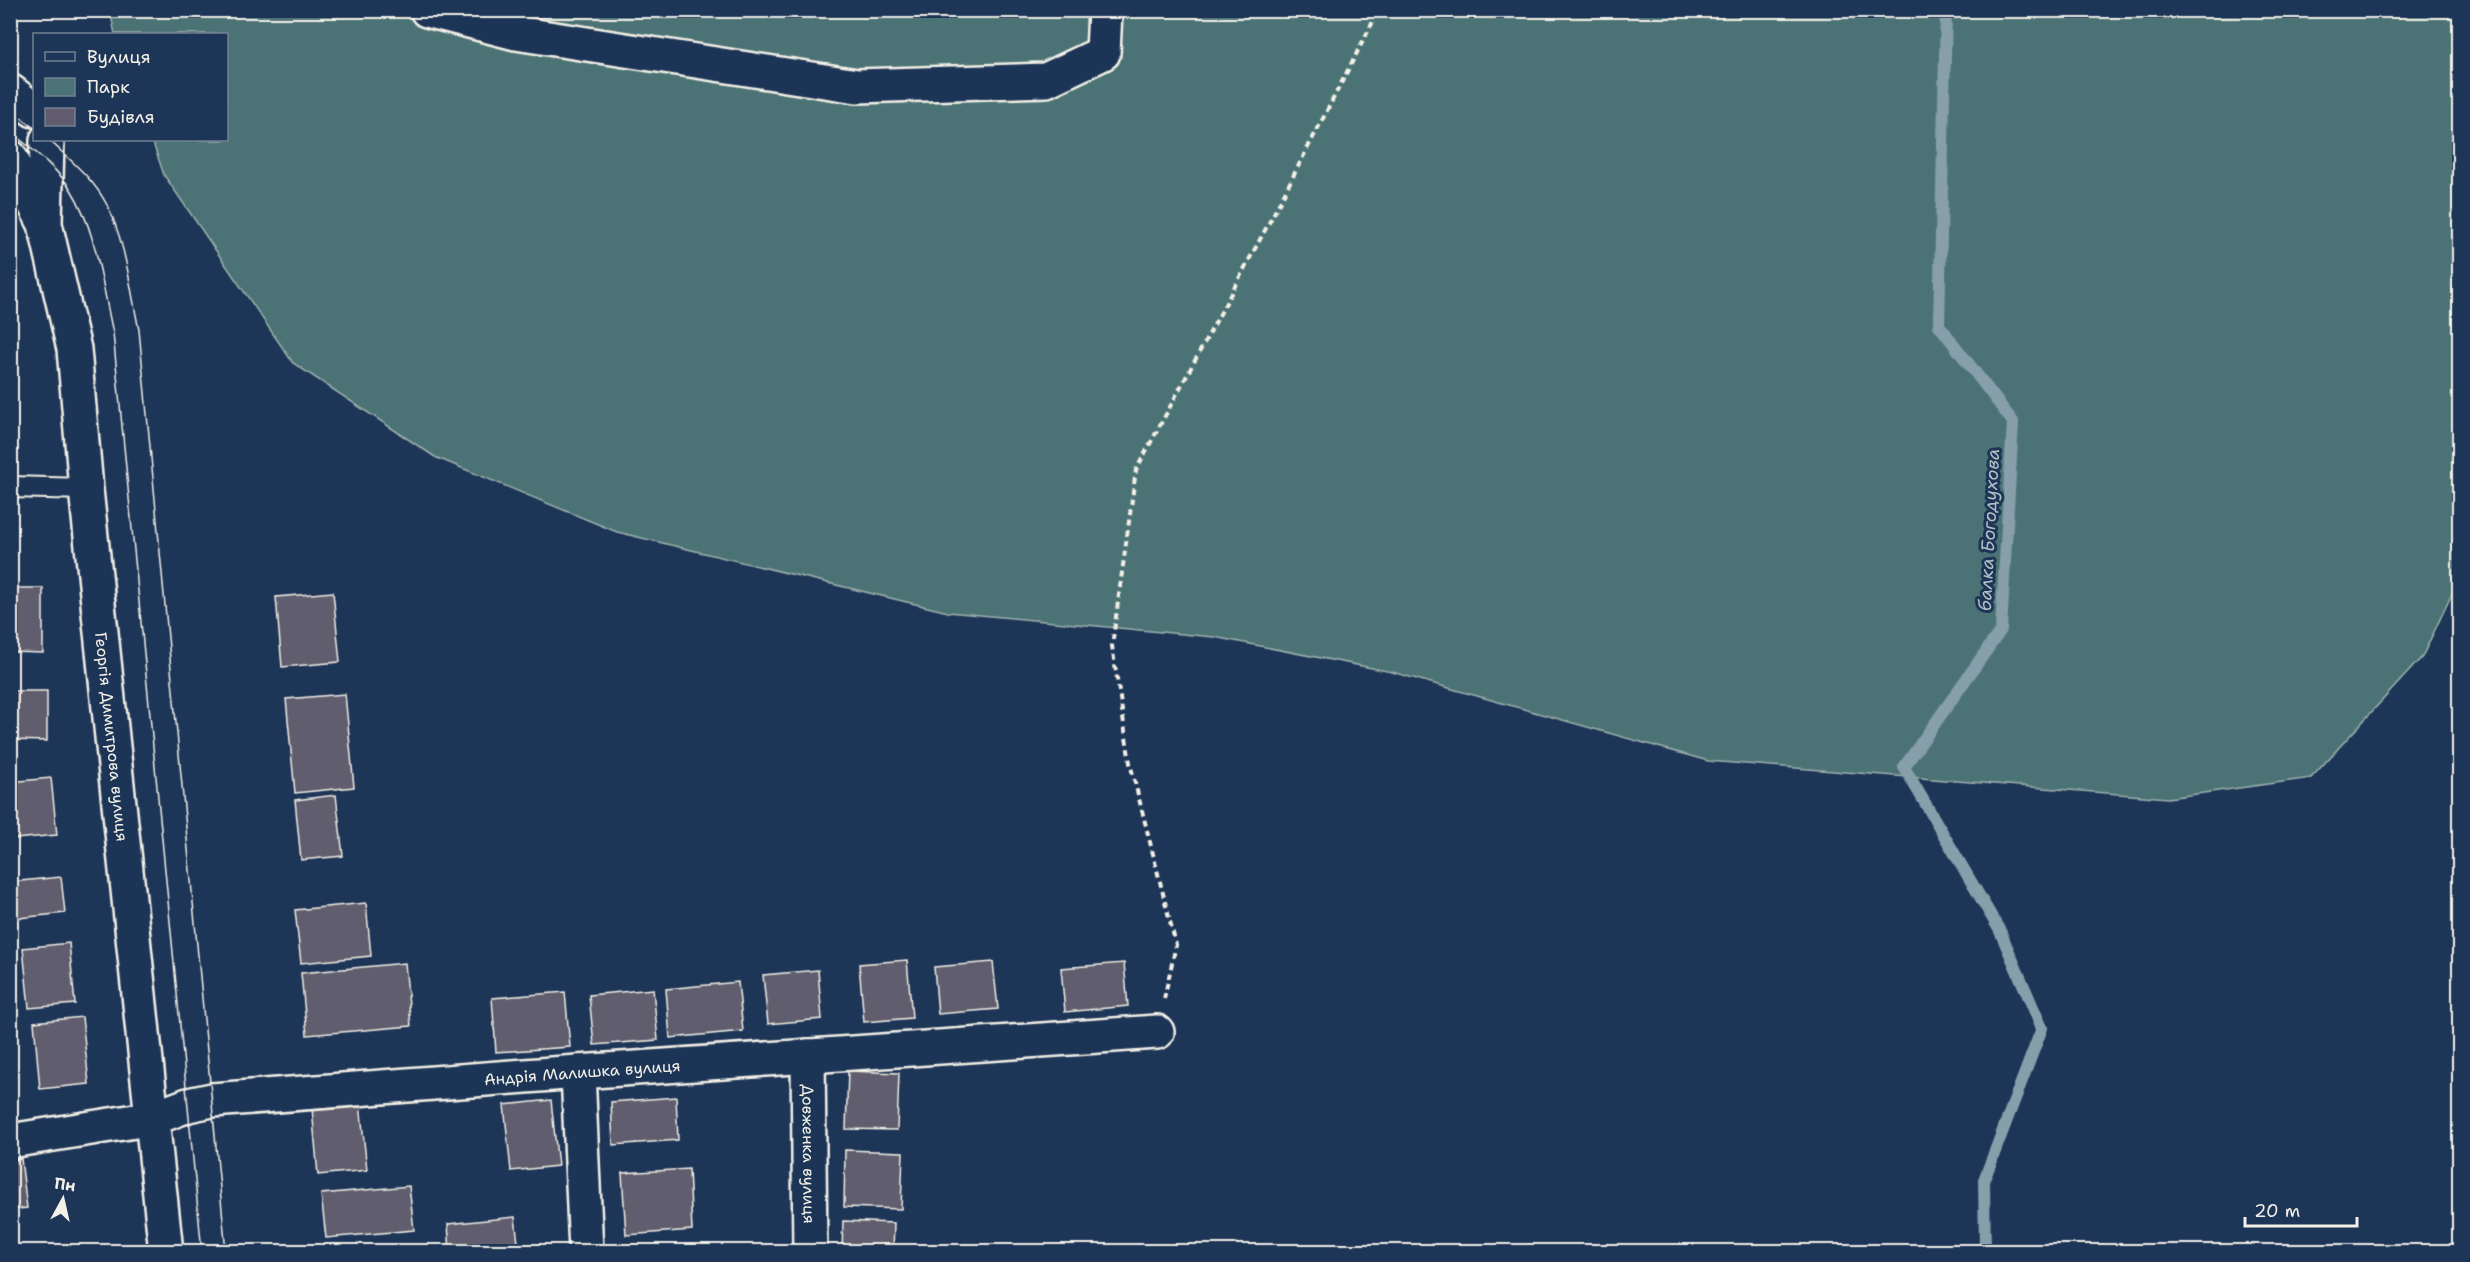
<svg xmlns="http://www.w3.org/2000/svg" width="2470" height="1262" font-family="'Shantell Sans',sans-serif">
<rect width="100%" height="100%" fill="#1d3557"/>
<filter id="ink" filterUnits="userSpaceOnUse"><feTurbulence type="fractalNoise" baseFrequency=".0167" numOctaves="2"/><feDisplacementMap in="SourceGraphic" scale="12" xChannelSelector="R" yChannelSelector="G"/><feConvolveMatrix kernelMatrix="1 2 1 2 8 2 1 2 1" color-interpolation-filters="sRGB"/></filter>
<g filter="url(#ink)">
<path fill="#4c7375" stroke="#a0b2ae" stroke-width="1.5" d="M110 11H2459V579L2422 657 2311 778 2168 798 1708 761 1392 672 1214 637 948 612 617 532 435 457 293 363 164 175 152 140H226V34H115Z"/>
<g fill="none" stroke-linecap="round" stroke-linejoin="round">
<path stroke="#869faa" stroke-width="12" d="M1946 10 1939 325 2013 422 2001 630 1904 767 2000 931 2042 1028 1984 1180 1985 1252"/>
</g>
<g fill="#615d6e" stroke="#f4f1e8" stroke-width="1.5">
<path d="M10 588H43V653L10 652Z"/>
<path d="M333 592 340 662 282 667 276 597Z"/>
<path d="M10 691H47V741L10 740Z"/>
<path d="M345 694 354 787 295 793 286 699Z"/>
<path d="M51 778 57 835 15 839 10 782Z"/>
<path d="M336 795 343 856 301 860 295 800Z"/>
<path d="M61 877 65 913 10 919V882Z"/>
<path d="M366 903 371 956 301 963 295 910Z"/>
<path d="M69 943 75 1004 29 1008 23 948Z"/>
<path d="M907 960 912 1018 864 1022 859 964Z"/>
<path d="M993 962 998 1009 938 1014 934 967Z"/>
<path d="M405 963 411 1026 307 1035 301 973Z"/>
<path d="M1124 963 1128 1006 1065 1012 1061 968Z"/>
<path d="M818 970 822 1019 768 1024 763 975Z"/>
<path d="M738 982 743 1031 670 1038 666 989Z"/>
<path d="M653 989 658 1040 594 1045 589 995Z"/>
<path d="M565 992 570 1047 496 1052 492 998Z"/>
<path d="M82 1017 89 1084 40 1089 34 1022Z"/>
<path d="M848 1071 899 1073 897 1130 846 1129Z"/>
<path d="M676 1097 678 1140 613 1145 611 1102Z"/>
<path d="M551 1100 558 1166 511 1171 504 1105Z"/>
<path d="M360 1103 367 1170 318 1175 312 1108Z"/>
<path d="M845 1150 903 1152 901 1209 844 1207Z"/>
<path d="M21 1159 27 1208 10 1210V1161Z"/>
<path d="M689 1169 692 1230 626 1235 622 1173Z"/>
<path d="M409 1186 414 1230 326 1238 321 1194Z"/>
<path d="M515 1217 519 1252H450L448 1224Z"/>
<path d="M843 1221 894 1223 893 1252H842Z"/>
</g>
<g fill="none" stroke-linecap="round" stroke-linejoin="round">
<g stroke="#f4f1e8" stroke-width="24">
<path id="lane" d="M10 487 86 489"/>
</g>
<g stroke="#f4f1e8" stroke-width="38">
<g id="street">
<path d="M427 10 516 33 857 86 1046 80 1103 53 1105 10"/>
<path id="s1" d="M808 1056 810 1252"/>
<path d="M578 1072 586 1252"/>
<path id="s2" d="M10 1141 154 1118 188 1105 212 1100 578 1072 1157 1032"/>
</g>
</g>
<g stroke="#f4f1e8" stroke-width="38">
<g id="secondary">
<path d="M10 91 34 110"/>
<path id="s3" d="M47 140 45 224 74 349 86 489 166 1252"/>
<path d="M10 157 43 220"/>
</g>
</g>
<path stroke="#f4f1e8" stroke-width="4" stroke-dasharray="6 4.5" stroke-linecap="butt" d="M1164 999 1176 945 1130 763 1112 646 1136 470 1271 219 1379 10"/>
<use href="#lane" stroke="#1d3557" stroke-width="20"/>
<use href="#street" stroke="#1d3557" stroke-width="33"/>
<use href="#secondary" stroke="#1d3557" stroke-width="33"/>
<g stroke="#f4f1e8" stroke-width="1.5">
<path d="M10 109 34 128"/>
<path d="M10 131C30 148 55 166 70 188 97 230 102 285 113 333L202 1252"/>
<path d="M49 140C69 159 94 179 107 205 126 243 130 288 139 330L226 1252"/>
</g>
</g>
</g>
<g text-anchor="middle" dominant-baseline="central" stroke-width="6" stroke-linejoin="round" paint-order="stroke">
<g font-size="16" fill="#f4f1e8" stroke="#1d3557">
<text stroke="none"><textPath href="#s3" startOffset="602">Георгія Димитрова вулиця</textPath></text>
<text stroke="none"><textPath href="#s2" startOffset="578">Андрія Малишка вулиця</textPath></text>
<text stroke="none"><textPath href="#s1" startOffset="98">Довженка вулиця</textPath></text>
</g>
<g font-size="18" font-style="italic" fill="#b4c1c4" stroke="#1d3557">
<text transform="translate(1989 530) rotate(-87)">балка Богодухова</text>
</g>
</g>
<rect width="2470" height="1262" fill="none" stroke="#1d3557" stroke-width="36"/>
<rect x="18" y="18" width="2434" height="1226" fill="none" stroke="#f4f1e8" stroke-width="2" filter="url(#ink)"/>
<rect x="33" y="33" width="195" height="108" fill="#1d3557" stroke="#738091" stroke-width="1.5"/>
<rect x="45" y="52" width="30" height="9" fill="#1d3557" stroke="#738091" stroke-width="1.5"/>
<text x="87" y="63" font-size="18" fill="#f4f1e8">Вулиця</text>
<rect x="45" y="78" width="30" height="18" fill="#4c7375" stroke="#738091" stroke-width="1.5"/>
<text x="87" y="93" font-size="18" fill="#f4f1e8">Парк</text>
<rect x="45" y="108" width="30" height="18" fill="#615d6e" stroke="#738091" stroke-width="1.5"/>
<text x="87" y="123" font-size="18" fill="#f4f1e8">Будівля</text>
<g transform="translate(63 1199) rotate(8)" stroke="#1d3557" stroke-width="4.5" paint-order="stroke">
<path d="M0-4.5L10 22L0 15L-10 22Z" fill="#f4f1e8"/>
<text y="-9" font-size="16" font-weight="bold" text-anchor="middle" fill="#f4f1e8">Пн</text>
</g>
<path d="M2245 1217v9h112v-9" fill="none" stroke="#f4f1e8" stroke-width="3"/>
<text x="2254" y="1217" font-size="18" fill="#f4f1e8" stroke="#1d3557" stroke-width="4.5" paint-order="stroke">20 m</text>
</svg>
